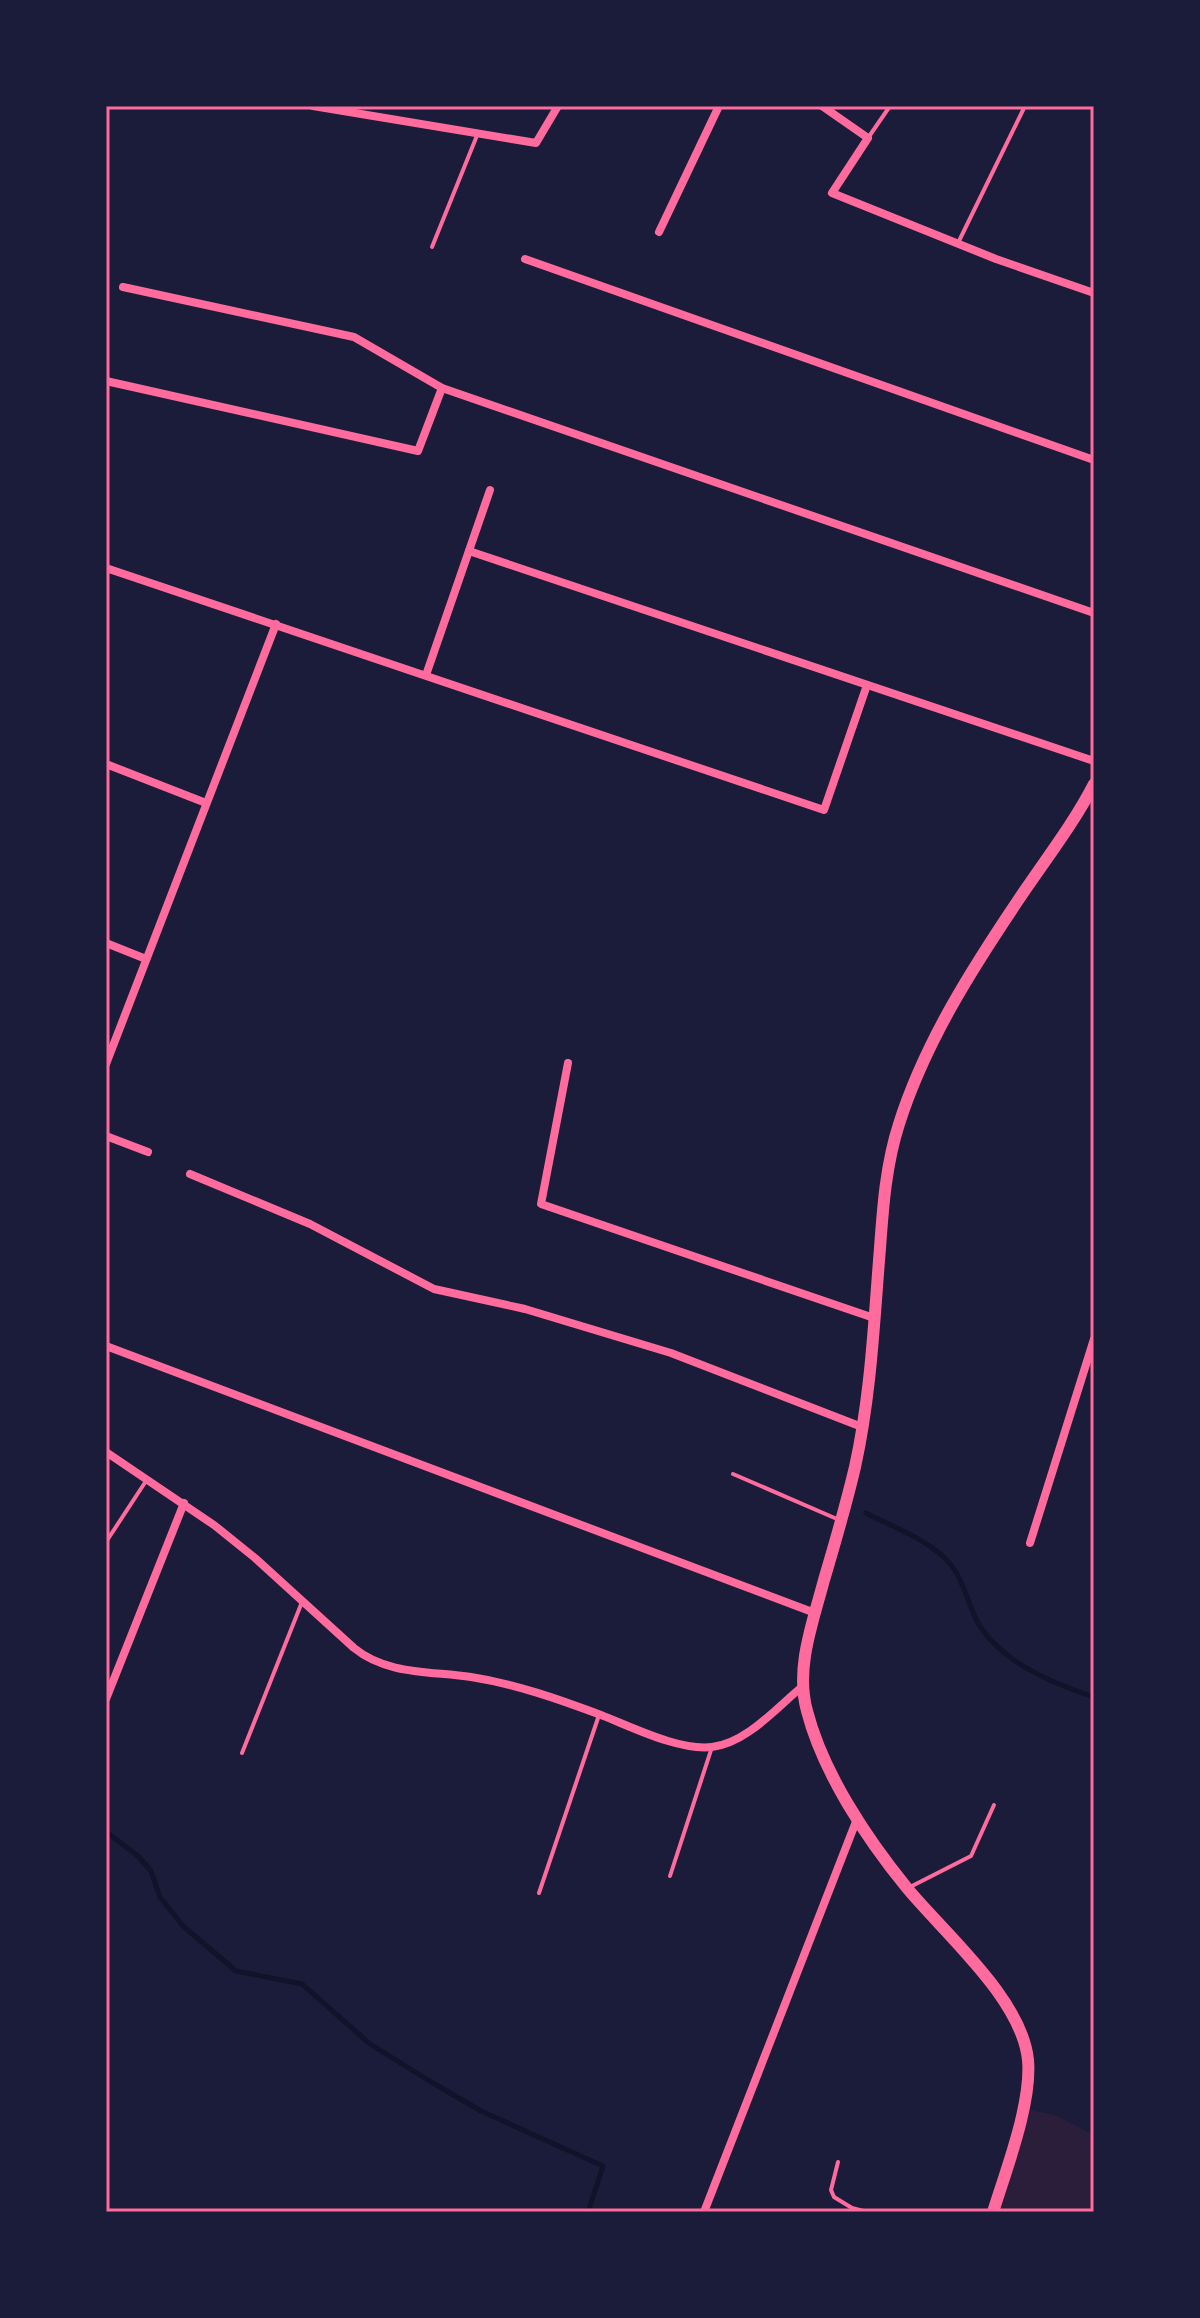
<svg xmlns="http://www.w3.org/2000/svg" width="1200" height="2318" font-family="Mulish,sans-serif">
<rect width="100%" height="100%" fill="#1b1b3a"/>
<path fill="#2a1e3b" d="M1030 2110 1055 2115 1094 2135V2212H999Z"/>
<g fill="none" stroke-linecap="round" stroke-linejoin="round">
<g stroke="#12122b" stroke-width="5">
<path d="M866 1513C895 1528 930 1540 951 1565 964 1581 967 1602 977 1621 1000 1662 1052 1683 1094 1697"/>
<path d="M106 1832 138 1856 151 1871 160 1897 183 1926 236 1971 302 1984 370 2044 428 2080 481 2111 603 2166 588 2212"/>
</g>
<g stroke="#ff6b9d" stroke-width="4">
<path d="M868 138 890 106"/>
<path d="M958 243 1025 106"/>
<path d="M432 247 478 133"/>
<path d="M733 1474 837 1519"/>
<path d="M106 1542 146 1481"/>
<path d="M242 1753 302 1602"/>
<path d="M670 1876 712 1747"/>
<path d="M910 1887 971 1856 994 1805"/>
<path d="M539 1893 599 1715"/>
<path d="M838 2162 831 2190 834 2197 852 2208 867 2212"/>
</g>
<g stroke="#ff6b9d" stroke-width="8">
<path d="M313 106 536 143 558 106"/>
<path d="M822 106 868 138 832 193 996 259 1094 293"/>
<path d="M659 232 719 106"/>
<path d="M525 259 1094 460"/>
<path d="M123 287 354 337 442 388 1094 613"/>
<path d="M106 381 418 451 442 388"/>
<path d="M469 551 1094 761"/>
<path d="M106 568 824 810 867 685"/>
<path d="M426 675 490 490"/>
<path d="M106 764 206 803"/>
<path d="M106 943 146 959"/>
<path d="M568 1063 541 1204 874 1318"/>
<path d="M106 1064 276 624"/>
<path d="M106 1136 148 1152"/>
<path d="M190 1174 310 1224 434 1289 525 1309 671 1353 862 1427"/>
<path d="M106 1346 815 1613"/>
<path d="M106 1452 214 1525 255 1558 354 1648C387 1675 431 1671 471 1677 516 1684 558 1699 601 1715 632 1727 679 1751 712 1747 747 1743 777 1707 803 1686"/>
<path d="M1030 1543 1094 1339"/>
<path d="M106 1699 184 1503"/>
<path d="M704 2212 857 1819"/>
</g>
<path stroke="#ff6b9d" stroke-width="12" d="M993 2212C1006 2170 1032 2103 1028 2060 1022 1999 945 1934 907 1888 867 1839 823 1773 807 1711 795 1668 813 1622 824 1580 835 1543 846 1505 855 1467 871 1395 874 1321 880 1248 883 1206 886 1164 899 1124 925 1042 973 967 1021 896 1046 859 1074 823 1094 784"/>
</g>
<rect width="1200" height="2318" fill="none" stroke="#1b1b3a" stroke-width="216"/>
<rect x="108" y="108" width="984" height="2102" fill="none" stroke="#ff6b9d" stroke-width="3"/>
</svg>
